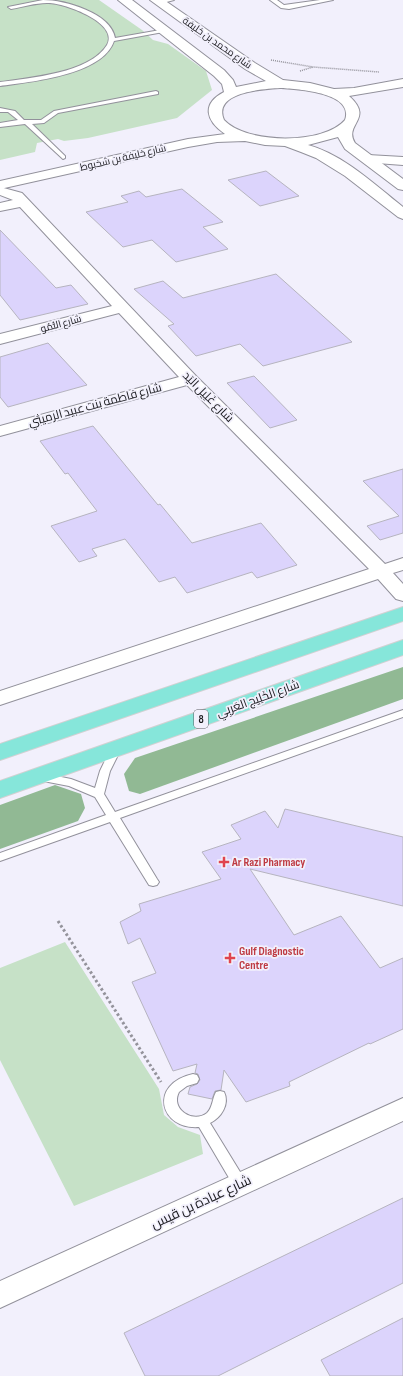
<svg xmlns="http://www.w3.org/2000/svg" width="403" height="1376" font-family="'Sofia Sans Condensed',Cairo,sans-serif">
<rect width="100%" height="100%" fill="#f2f0fc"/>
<g fill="#c6e1c7">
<path d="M0 0H99L142 30 153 40 168 44 206 71 212 90 177 118 88 138 64 141 58 139 37 143 35 152 0 160Z"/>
<path d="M65 942 159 1089 164 1115 178 1127 200 1135 203 1154 74 1206 0 1060V968Z"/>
</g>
<g fill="#91b994">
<path d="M403 667V699L140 794 129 791 124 774 135 758Z"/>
<path d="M55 785 81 794 85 808 78 821 0 849V805Z"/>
</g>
<g fill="#dcd4fc" stroke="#b6b4bf">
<path d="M266 171 287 187 299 196 260 206 228 180Z"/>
<path d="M182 189 223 222 203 227 228 249 176 262 152 240 123 247 86 212 128 202 121 196 139 191 146 197Z"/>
<path d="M0 230 56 288 71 285 88 304 20 320 0 295Z"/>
<path d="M276 274 352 342 263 366 240 344 196 356 168 326 174 324 134 289 163 281 183 298Z"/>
<path d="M48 343 87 385 8 407 0 397V357Z"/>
<path d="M254 376 297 420 270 428 227 383Z"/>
<path d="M93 426 158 505 160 504 192 543 261 523 297 565 257 578 252 572 187 593 175 577 159 582 125 539 92 549 97 556 79 562 51 526 97 511 68 473 65 474 40 441Z"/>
<path d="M403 469V533L380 540 367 526 399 516 363 481Z"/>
<path d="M285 809 403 837V906L250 869 294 935 341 916 380 968 403 958V1029L370 1044 369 1043 289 1082 290 1086 246 1102 224 1070 221 1090 215 1091 212 1099 188 1094 190 1087 197 1084 200 1080 198 1074 195 1073 197 1064 173 1071 132 982 156 973 140 938 128 944 120 922 141 911 139 904 221 879 202 852 241 839 231 825 265 811 278 828Z"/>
<path d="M403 1198V1283L218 1376H145L124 1333Z"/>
<path d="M403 1318V1376H330L321 1360Z"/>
</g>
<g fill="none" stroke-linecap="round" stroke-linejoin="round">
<g stroke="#92919b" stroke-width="2">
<g id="service">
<path d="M43 0C65 0 111 13 115 38L166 29 169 31 114 41C103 75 30 82 0 86V82C30 78 90 73 107 45 120 23 63 2 47 3 35 3 23 7 11 9L8 7Z"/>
<path d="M161 0H174L159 4 156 2Z"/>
<path d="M270 0H277L284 5 320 0H333L289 9 281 8Z"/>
<path d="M156 91 158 92V94L58 113 44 123 32 124 65 156V158L63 159 25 124 0 127V123L18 120 8 112H0V108L15 111 24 120H41L54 111Z"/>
<path d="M403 710V717L120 818 157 879 159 882 157 885 153 886 149 885 110 822 0 861V853L106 815 95 797 69 786 38 780 37 777 38 774 42 773 71 779 95 788 100 771 112 746H120L121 749 110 771 104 794 115 812Z"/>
<path d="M193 1074 197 1075 199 1079 197 1083 187 1086 179 1092C170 1109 193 1124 207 1113 213 1107 212 1099 216 1092L220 1091 224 1092C230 1104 221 1118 210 1123L245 1180 247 1184 245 1188 240 1190 235 1188 199 1127C160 1130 148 1084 193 1074Z"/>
</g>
</g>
<g stroke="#92919b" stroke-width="2">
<g id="minor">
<path d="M368 155 403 157V165L363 162 362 159 363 156Z"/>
<path d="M0 187 22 193 196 376 385 564 403 558V570L393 573 403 584V601L396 599 378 579 0 705V691L369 569 187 385 0 436V426L179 377 119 313 0 344V334L112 306 20 207 0 211V203L13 200 0 195Z"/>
<path d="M403 1098V1121L0 1308V1281Z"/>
</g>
</g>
<g stroke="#92919b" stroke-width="2">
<path id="secondary" d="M118 0H132L224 70 233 80 236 87 266 81 245 69 150 0H164L255 63 283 80 310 83 334 89 354 88 403 79V87L349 96C375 119 343 124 355 143L403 179V190L398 189 345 149 338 137 308 145C344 155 374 184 403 207V219L398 217 345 176 316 158 301 152 285 146 265 145 245 141 217 142 188 147 0 189V181L188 139 225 134C206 121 201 104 224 92L222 84 214 76ZM280 88C296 89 355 92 345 120 324 145 246 144 224 120 212 92 263 89 280 88Z"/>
</g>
<g stroke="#d1d1d2" stroke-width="2">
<g id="trunk">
<path d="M403 607V621L0 760V744Z"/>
<path d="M403 640V655L0 798V781Z"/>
</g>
</g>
<g stroke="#94939b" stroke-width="1.5" stroke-dasharray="1 1" stroke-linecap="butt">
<path d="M271 60 313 67 379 72"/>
<path d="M300 71 313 67"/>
</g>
<path stroke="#94939b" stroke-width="3" stroke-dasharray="2.5 2.5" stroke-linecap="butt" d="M58 921 161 1082"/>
<use href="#service" fill="#fff" fill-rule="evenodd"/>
<use href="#minor" fill="#fff" fill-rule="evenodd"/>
<use href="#secondary" fill="#fff" fill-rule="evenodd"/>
<use href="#trunk" fill="#86e6da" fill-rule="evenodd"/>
</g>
<g fill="#e0444e" stroke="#f2f0fc" stroke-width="1.5">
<path d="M222 856h4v4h4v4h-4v4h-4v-4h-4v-4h4z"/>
<path d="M228 952h4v4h4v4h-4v4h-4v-4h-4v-4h4z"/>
</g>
<g text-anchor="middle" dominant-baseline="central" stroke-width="3.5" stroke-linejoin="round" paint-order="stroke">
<g font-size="10" fill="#19191d" stroke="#f2f0fc">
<text transform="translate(217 43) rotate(35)">شارع محمد بن خليفة</text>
<text transform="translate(123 158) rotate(-13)">شارع خليفة بن شخبوط</text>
<text transform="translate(61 324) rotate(-15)">شارع النُّمُو</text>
</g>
<rect fill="#f2f0fc" stroke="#5a5a60" stroke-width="1" x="194" y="710" width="14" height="18" rx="3"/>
<g font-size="11" font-weight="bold" fill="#19191d">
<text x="201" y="719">8</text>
</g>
<g font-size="12" fill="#19191d" stroke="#f2f0fc">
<text transform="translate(208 397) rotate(45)">شارع غَلِيل اليَد</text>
<text transform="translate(95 405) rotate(-15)">شارع فاطمة بنت عبيد الرميثي</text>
<text transform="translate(258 699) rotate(-20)">شارع الخَلِيج العَربِي</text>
</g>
<g font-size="12" font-weight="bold" fill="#be3a42" stroke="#f2f0fc" text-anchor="start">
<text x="232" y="862">Ar Razi Pharmacy</text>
<text x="239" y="951">Gulf Diagnostic<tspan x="239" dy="14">Centre</tspan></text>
</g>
<g font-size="14" fill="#19191d" stroke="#f2f0fc">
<text transform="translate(201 1202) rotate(-25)">شارع عبادة بن قيس</text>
</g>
</g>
</svg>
